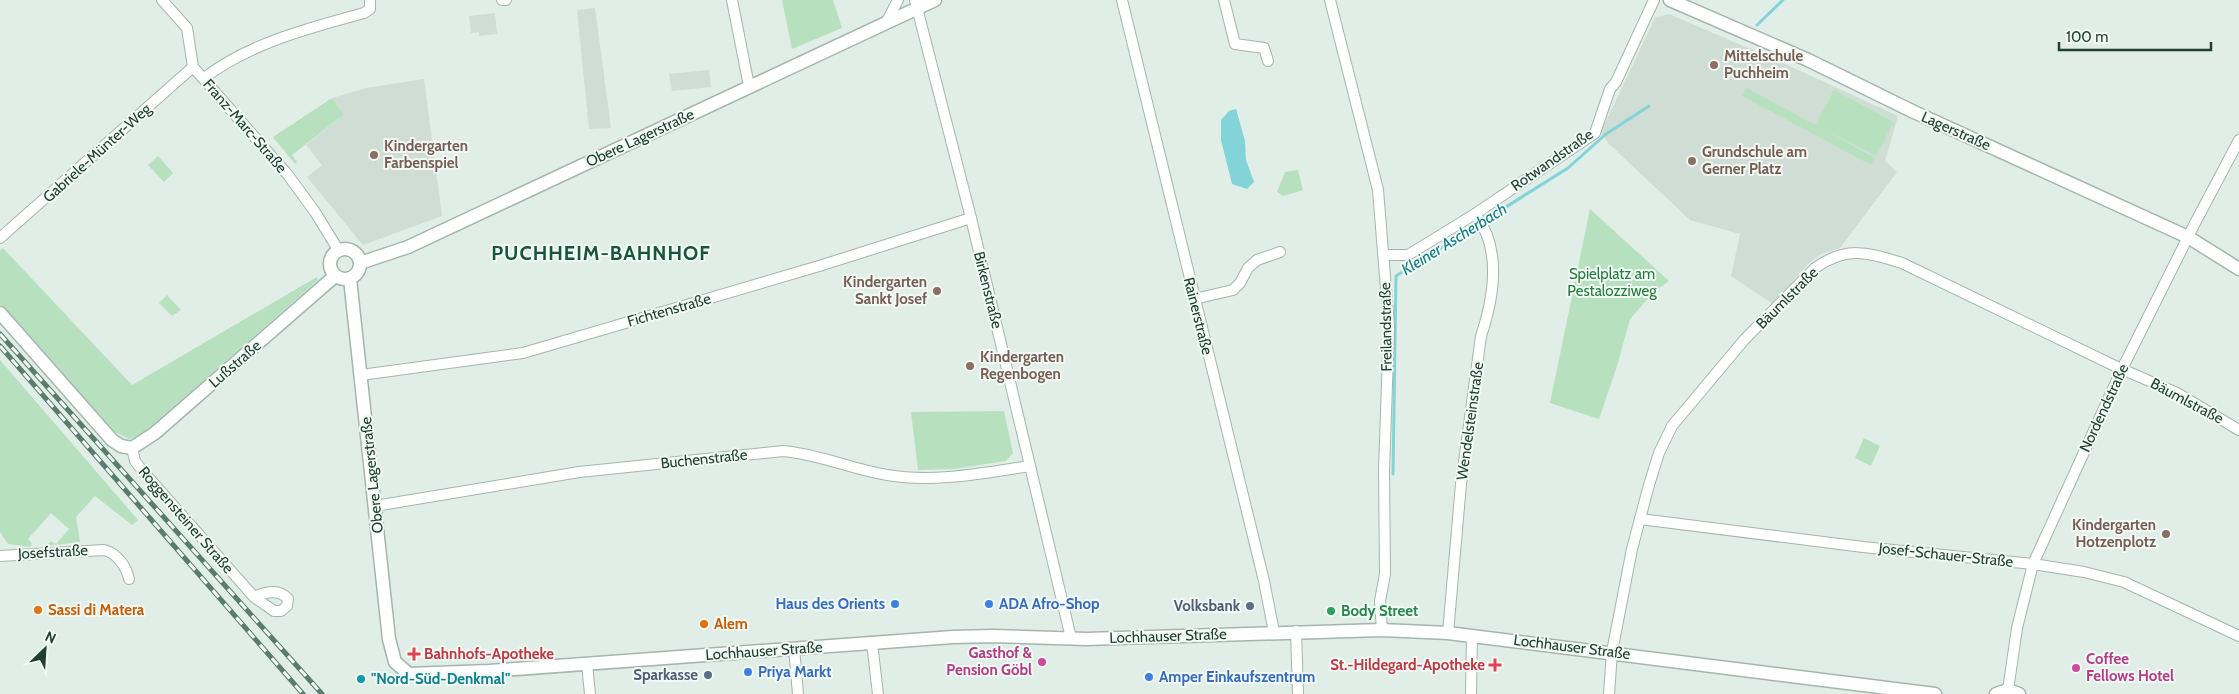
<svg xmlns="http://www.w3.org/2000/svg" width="2239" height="694" font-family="Cabin,sans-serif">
<rect width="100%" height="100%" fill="#e1ede7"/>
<g fill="#cfddd5">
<path d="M595 8 611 128 589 129 577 10Z"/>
<path d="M495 13 497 34 479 36V32L471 33 469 16Z"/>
<path d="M1669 14 1783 63 1898 116 1885 161 1897 172 1840 248 1821 254 1808 264 1773 304 1731 276 1740 234 1690 220 1608 143 1601 132 1655 18Z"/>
<path d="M709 70 711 87 672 91 669 74Z"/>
<path d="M424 79 442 216 363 245 307 177 322 165 306 145 344 114 332 98 366 88Z"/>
</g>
<g fill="#b7e1be">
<path d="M782 0H833L842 28 792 49Z"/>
<path d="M1747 88 1815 125 1834 90 1894 122 1876 156 1820 127 1875 158 1871 165 1742 96Z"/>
<path d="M332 98 344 114 292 155 297 162 295 164 273 137Z"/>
<path d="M158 156 173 173 164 182 148 165Z"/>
<path d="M1298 170 1303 190 1283 196 1277 192 1285 172Z"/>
<path d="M1590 209 1669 281 1653 293 1630 319 1618 363 1599 419 1550 403Z"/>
<path d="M3 248 132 385 317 277 318 280 139 437 129 439 115 432 0 304V250Z"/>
<path d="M167 295 181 310 172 316 159 303Z"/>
<path d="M0 360 138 520 132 525 95 496 76 517 80 542 46 546 51 541 56 544 69 529 51 513 28 539 32 543 30 547 8 544 0 532Z"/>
<path d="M1004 411 1013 453 1006 461 954 469 918 470 911 412Z"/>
<path d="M1864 438 1880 446 1871 466 1855 458Z"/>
</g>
<path fill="#82d4d9" d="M1236 109 1245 141 1246 160 1254 182 1247 189 1232 184 1221 140V120L1229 111Z"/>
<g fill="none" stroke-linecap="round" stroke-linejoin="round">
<g stroke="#82d4d9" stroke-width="3">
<path d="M1757 25 1783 0"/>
<path d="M1393 474 1396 276 1568 168 1606 134 1649 106"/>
</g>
<g stroke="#a3b6ae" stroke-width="12">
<g id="minor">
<path d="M162 0 187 28 193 67 288 175 315 212 339 251"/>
<path d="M502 0H506"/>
<path d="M732 0 749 86"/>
<path d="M915 0 971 218 1071 638"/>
<path d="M1122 0 1264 581 1274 632"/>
<path d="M1224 0 1235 44 1264 48 1268 61"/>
<path d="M1330 0 1378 190 1389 326 1384 470 1385 574 1380 601 1382 630"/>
<path d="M886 23 898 0"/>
<path d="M204 78C250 43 309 28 364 13L370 9V0"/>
<path d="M0 238 193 67"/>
<path d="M1384 255H1408L1475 214 1595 133 1610 89 1616 82 1654 0"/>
<path d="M1194 299 1233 290 1240 283 1248 268 1257 260 1280 252"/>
<path d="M361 375 523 353 819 266 971 218"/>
<path d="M132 448 135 461 141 469 254 597 274 611H281L287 606 288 599C279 588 265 592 254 597"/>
<path d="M375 506 579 472 783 451C819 454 851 469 887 475 935 483 983 473 1030 466"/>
<path d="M1640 519 1863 547 2033 564 2084 572 2124 582 2239 636"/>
<path d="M0 556 104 550C117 553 126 566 129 579"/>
<path d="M1296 631 1298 694"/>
<path d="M1448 633 1461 484 1481 336C1494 297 1502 248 1475 214"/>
<path d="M872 643 878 694"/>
<path d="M794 648 798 694"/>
<path d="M587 664 590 694"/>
<path d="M2008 690 2017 628 2033 564 2122 369 2194 225 2239 140"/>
<path d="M1471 694 1472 635"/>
<path d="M1609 694 1612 652 1632 549 1649 485 1659 453 1672 426 1744 340 1815 268C1846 246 1867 252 1902 263L2117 367 2177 393 2239 430"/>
</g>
</g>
<g stroke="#a3b6ae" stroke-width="15">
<g id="tertiary">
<path d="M1670 0 1808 60 1914 112 2188 237 2239 269"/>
<circle cx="345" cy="264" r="15"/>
<path d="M360 263 408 247 935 0"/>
<path d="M350 279 389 639 395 662 409 674 489 671 953 637 993 636 1086 639 1382 630 1448 633 1935 694"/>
<path d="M0 313 112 440 121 446 132 448 155 433 335 276"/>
<path d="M1996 694 2008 690 2019 694"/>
</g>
</g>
<use href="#minor" stroke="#fff" stroke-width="10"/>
<use href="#tertiary" stroke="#fff" stroke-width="12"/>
<g stroke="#597c6f" stroke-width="5">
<g id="rail">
<path d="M0 334 322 694"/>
<path d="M0 346 303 694"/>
</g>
</g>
<use href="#rail" stroke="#f2f9f5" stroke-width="3" stroke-dasharray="9" stroke-linecap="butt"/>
</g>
<g fill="#8d6e63" stroke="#f2f9f5" stroke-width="2">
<circle cx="1714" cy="65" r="5"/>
<circle cx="374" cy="155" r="5"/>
<circle cx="1692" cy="161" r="5"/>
<circle cx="937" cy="291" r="5"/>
<circle cx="970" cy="366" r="5"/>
<circle cx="2166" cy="534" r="5"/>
</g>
<g fill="#3f7fe0" stroke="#f2f9f5" stroke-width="2">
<circle cx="895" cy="604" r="5"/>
<circle cx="989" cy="604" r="5"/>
<circle cx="748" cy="672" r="5"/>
<circle cx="1149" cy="677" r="5"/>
</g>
<g fill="#5c6f8a" stroke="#f2f9f5" stroke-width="2">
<circle cx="1250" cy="606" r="5"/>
<circle cx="708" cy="675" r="5"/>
</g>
<g fill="#e8710a" stroke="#f2f9f5" stroke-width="2">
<circle cx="38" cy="610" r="5"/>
<circle cx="704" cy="624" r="5"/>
</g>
<circle fill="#2e9e5b" stroke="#f2f9f5" stroke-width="2" cx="1331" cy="611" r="5"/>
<g fill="#e0444e" stroke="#f2f9f5" stroke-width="2">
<path d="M411.5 646.5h5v5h5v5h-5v5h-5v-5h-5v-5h5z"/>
<path d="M1492.5 657.5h5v5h5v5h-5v5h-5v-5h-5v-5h5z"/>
</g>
<g fill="#d1479c" stroke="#f2f9f5" stroke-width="2">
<circle cx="1042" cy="662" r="5"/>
<circle cx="2076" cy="668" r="5"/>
</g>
<circle fill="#0f9aa8" stroke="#f2f9f5" stroke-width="2" cx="361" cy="679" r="5"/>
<g text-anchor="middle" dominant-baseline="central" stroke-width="4" stroke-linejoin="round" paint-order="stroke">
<g font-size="15" font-weight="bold" fill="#785e54" stroke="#f2f9f5" text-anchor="start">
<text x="1724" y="56">Mittelschule<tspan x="1724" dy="17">Puchheim</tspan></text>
<text x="384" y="146">Kindergarten<tspan x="384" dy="17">Farbenspiel</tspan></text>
<text x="1702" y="152">Grundschule am<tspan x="1702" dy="17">Gerner Platz</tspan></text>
<text x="927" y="282" text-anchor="end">Kindergarten<tspan x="927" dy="17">Sankt Josef</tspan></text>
<text x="980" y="357">Kindergarten<tspan x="980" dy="17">Regenbogen</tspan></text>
<text x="2156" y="525" text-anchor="end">Kindergarten<tspan x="2156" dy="17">Hotzenplotz</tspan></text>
</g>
<g font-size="15" fill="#1f4034" stroke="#f2f9f5">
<text transform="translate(245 126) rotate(49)">Franz-Marc-Straße</text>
<text transform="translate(1956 131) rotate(24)">Lagerstraße</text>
<text transform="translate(640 138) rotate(-25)">Obere Lagerstraße</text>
<text transform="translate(97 153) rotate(-42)">Gabriele-Münter-Weg</text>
<text transform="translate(1552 160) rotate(-35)">Rotwandstraße</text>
<text transform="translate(988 290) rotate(76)">Birkenstraße</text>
<text transform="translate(1787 298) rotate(-45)">Bäumlstraße</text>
<text transform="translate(669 310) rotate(-16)">Fichtenstraße</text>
<text transform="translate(1198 316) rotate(76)">Rainerstraße</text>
<text transform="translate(1386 327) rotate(-91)">Freilandstraße</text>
<text transform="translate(235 364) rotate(-41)">Lußstraße</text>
<text transform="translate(2187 401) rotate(28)">Bäumlstraße</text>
<text transform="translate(2104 408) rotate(-65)">Nordendstraße</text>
<text transform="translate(1470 421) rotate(-82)">Wendelsteinstraße</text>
<text transform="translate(704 459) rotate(-6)">Buchenstraße</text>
<text transform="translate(372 475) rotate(-96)">Obere Lagerstraße</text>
<text transform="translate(186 520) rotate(49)">Roggensteiner Straße</text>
<text transform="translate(53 552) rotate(-3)">Josefstraße</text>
<text transform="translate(1946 555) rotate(6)">Josef-Schauer-Straße</text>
<text transform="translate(1168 636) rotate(-2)">Lochhauser Straße</text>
<text transform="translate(1572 647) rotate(7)">Lochhauser Straße</text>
<text transform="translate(764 651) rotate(-4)">Lochhauser Straße</text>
</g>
<g font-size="15" fill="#247c3e" stroke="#f2f9f5">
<text x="1612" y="274">Spielplatz am<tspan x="1612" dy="17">Pestalozziweg</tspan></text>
</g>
<g font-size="15" font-weight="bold" fill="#366cbe" stroke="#f2f9f5" text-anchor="start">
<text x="885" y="604" text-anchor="end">Haus des Orients</text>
<text x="999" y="604">ADA Afro-Shop</text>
<text x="758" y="672">Priya Markt</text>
<text x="1159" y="677">Amper Einkaufszentrum</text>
</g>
<g font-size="15" font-weight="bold" fill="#4e5e75" stroke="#f2f9f5" text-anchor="end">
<text x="1240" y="606">Volksbank</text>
<text x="698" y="675">Sparkasse</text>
</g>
<g font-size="15" font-weight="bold" fill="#c56008" stroke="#f2f9f5" text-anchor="start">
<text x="48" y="610">Sassi di Matera</text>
<text x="714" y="624">Alem</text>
</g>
<g font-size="15" font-weight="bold" fill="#27864d" stroke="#f2f9f5" text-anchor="start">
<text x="1341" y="611">Body Street</text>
</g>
<g font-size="15" font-weight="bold" fill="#b23c85" stroke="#f2f9f5" text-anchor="end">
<text x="1032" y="653">Gasthof &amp;<tspan x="1032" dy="17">Pension Göbl</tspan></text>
<text x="2086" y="659" text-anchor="start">Coffee<tspan x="2086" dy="17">Fellows Hotel</tspan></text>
</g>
<g font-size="15" font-weight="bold" fill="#be3a42" stroke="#f2f9f5" text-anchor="start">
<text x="424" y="654">Bahnhofs-Apotheke</text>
<text x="1485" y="665" text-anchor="end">St.-Hildegard-Apotheke</text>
</g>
<g font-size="15" font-weight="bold" fill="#0d838f" stroke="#f2f9f5" text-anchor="start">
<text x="371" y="679">"Nord-Süd-Denkmal"</text>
</g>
<g font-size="16" font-style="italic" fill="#127c84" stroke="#f2f9f5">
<text transform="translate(1454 239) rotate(-32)">Kleiner Ascherbach</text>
</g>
<g font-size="20" font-weight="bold" letter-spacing="1" fill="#185540" stroke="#f2f9f5">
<text x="601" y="253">PUCHHEIM-BAHNHOF</text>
</g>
</g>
<g transform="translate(45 649) rotate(25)" stroke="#f2f9f5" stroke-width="4" paint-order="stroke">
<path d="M0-4L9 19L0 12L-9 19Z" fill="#1f4034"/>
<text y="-8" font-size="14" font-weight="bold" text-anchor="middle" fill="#1f4034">N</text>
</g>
<path d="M2059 42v8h152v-8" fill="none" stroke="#1f4034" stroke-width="2.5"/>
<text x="2066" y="42" font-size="15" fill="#1f4034" stroke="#f2f9f5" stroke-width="4" paint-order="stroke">100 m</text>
</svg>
